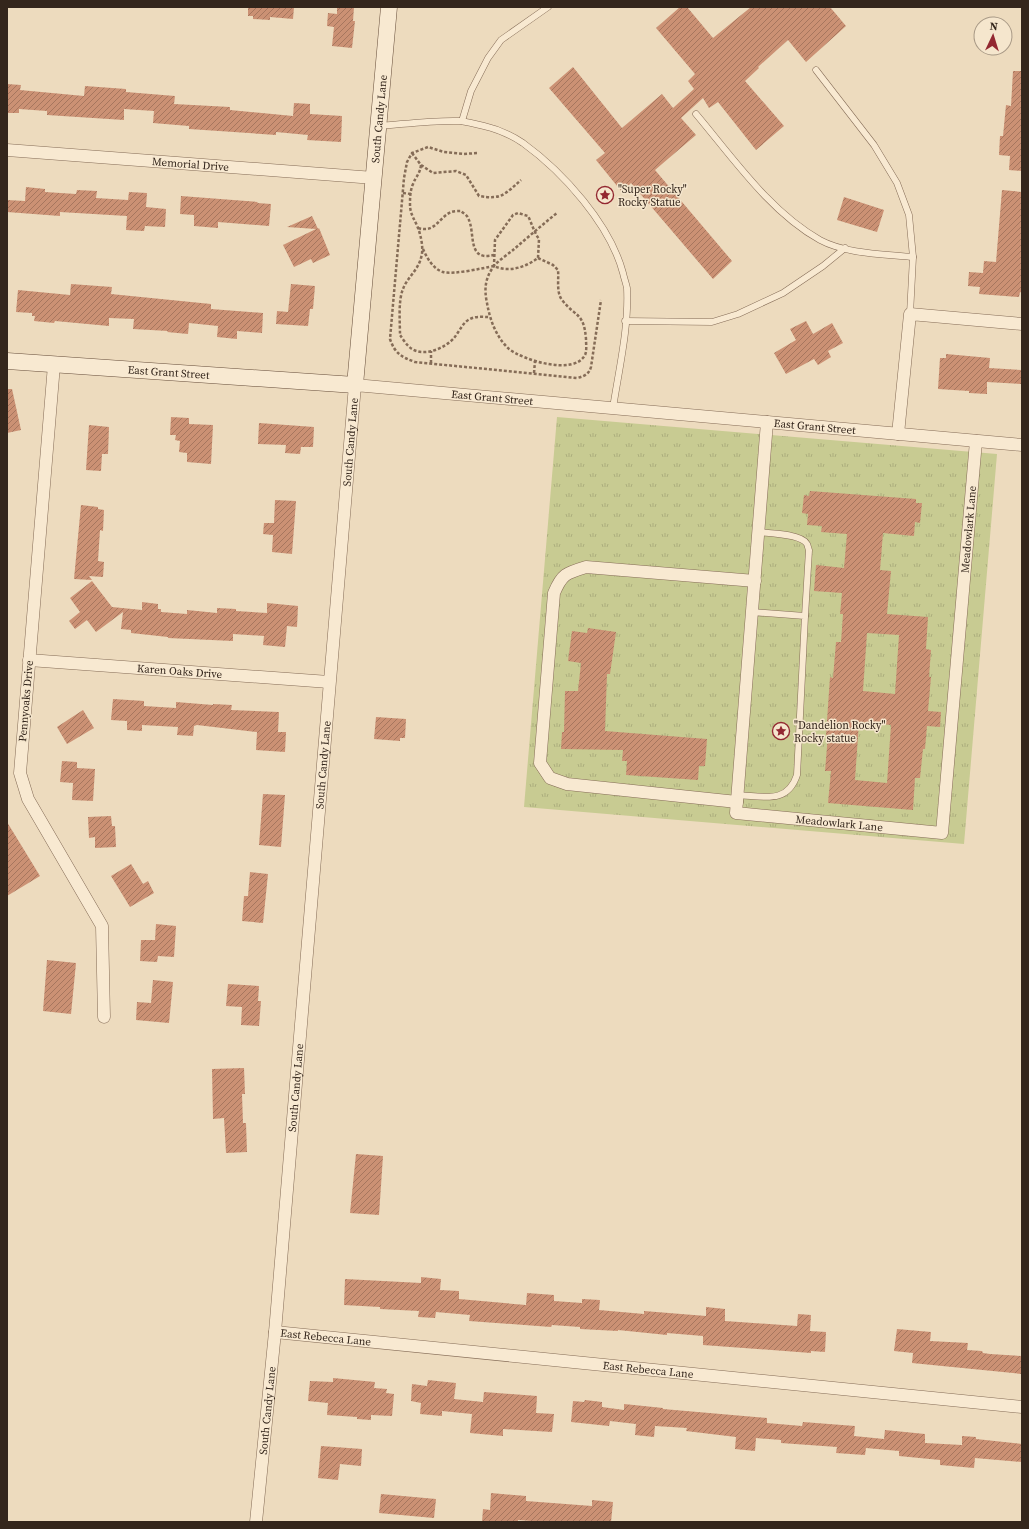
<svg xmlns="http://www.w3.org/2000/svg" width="1029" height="1529" font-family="'Source Serif 4',serif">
<defs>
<pattern id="park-tufts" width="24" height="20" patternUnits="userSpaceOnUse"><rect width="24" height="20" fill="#c8cb92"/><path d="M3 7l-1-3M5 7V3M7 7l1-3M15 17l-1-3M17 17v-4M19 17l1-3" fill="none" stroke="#acae7d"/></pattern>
<pattern id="building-hatch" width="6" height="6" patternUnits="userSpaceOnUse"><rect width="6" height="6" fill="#cb9174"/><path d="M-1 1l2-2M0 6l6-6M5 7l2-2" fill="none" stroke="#a6765e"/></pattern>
</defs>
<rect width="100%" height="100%" fill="#eddbbe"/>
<path fill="url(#park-tufts)" d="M557 417 997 454 964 844 524 807Z"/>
<g fill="url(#building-hatch)" fill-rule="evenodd">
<path d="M248 7H294L293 19 270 17V20L253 19V16H248Z"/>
<path d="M337 7H354L353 21H355L352 48 332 46 334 27 327 26 328 13 337 14Z"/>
<path d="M680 7H687L713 38 751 7H830L846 26 806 62 788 40 758 67 759 68 745 81 784 126 756 150 718 102 709 108 703 98 681 118 696 135 655 170 732 261 713 279 631 183 622 192 596 160 605 153 549 88 573 67 622 128 662 94 673 108 694 89 688 81 695 74 656 28Z"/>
<path d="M1013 71H1022V171L1009 170 1010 156 999 155 1000 136H1003L1006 105 1011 106Z"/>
<path d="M7 84 21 85 20 90 84 96 85 86 126 89V92L175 96 174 104 230 107V110L293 116 294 103 310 104V114L342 116 341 142 307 140 308 135 276 132V135L189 129V126L153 123 154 111 124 109V120L47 115V111L19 109V113H7Z"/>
<path d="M26 187 45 189V192L76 194 77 190 97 191 96 198 128 200 129 192 147 193 146 207 166 209 165 227 145 226 144 231 126 230 127 216 60 212V216L7 212V200L25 201Z"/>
<path d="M1002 190 1022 192V293L1020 292 1019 297 979 294 980 287 968 286 969 272 983 273 984 261 996 262Z"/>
<path d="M181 196 258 202 257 203 271 204 269 226 218 222V228L194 226V215L180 214Z"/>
<path d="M844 197 884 210 877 232 837 220Z"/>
<path d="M312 216 318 229 319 228 330 255 313 263 311 259 294 267 283 245 316 229 287 227Z"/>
<path d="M71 284 112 287 111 294 211 304V309L263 313 262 333 237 331V339L217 337 218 326 189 323 188 334 167 332 168 331 133 329 134 319 109 318V326L55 321 54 323 34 321 35 316H32V313L16 312 18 290 70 295Z"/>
<path d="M291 284 315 286 313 309H310L308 326 276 324 277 311 288 312Z"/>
<path d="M806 321 813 334 832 323 843 343 828 351 831 357 818 365 814 359 786 374 774 353 796 340 790 329Z"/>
<path d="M946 354 990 358 989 368 1022 370V384L987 382V394L969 393V391L938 389 940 358H946Z"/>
<path d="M7 389H12L21 430 7 433Z"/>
<path d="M171 417 189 418V424L213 425 211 464 187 462V453L179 452 180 441 175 440 176 435H170Z"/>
<path d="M259 423 314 427 313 447H301L300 454 285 453 286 445 258 444Z"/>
<path d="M89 425 109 427 108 454H102L101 471 86 470Z"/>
<path d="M810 491 916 499V503H922L920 523 915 522 914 536 883 533 880 570 891 571 887 614 928 617 926 649 931 650 929 677H931L928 711 941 712 940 727 927 726 925 749H923L920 778H915L913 810 828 803 831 771H825L828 735H826L830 677 833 678 836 642H841L843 614H840L842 593 814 591 816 565 844 568 847 534 821 532 822 526 807 525 808 514 802 513 804 495 809 496ZM867 633 899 635 895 694 863 691ZM859 722 891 725 887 783 855 780Z"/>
<path d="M275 500 296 501 292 554 272 552 273 535 263 534 264 523H274Z"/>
<path d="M81 505 98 507V509L104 510 103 531 100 530 98 561 104 562 103 577 89 576 92 580 74 579Z"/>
<path d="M92 581 112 607 142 610V602L158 604V609H161V612L187 614V610L217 613V608L236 609V611L267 613V603L298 606 297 627 287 626 285 647 263 645 264 636 233 634V641L168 638V637L131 633V630L121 629 123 612 96 632 87 620 75 629 69 621 80 612 70 598Z"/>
<path d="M588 628 616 632 610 674H607L605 731 707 739 705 766H699L698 780 626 775 627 761H622L623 750 561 749 562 732H564L565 691H578L581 663 568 661 572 631 587 633Z"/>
<path d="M113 699 144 701V706L176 708V702L213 705V704L232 705 231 710 279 712 278 732H286L285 752 256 750 257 732 197 725 194 726 193 736 177 735 178 727 142 725V731L127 730V721L111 720Z"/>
<path d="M83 710 94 728 67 744 57 727Z"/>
<path d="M376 717 406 719 405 738H400V741L374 739Z"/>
<path d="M62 761 77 762V768L95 769 93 801 72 800 73 783 60 782Z"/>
<path d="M263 794 285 795 281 847 259 845Z"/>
<path d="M111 816 112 826H115L116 847 95 848V837L89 838 88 817Z"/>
<path d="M7 822 40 876 7 896Z"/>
<path d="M131 864 143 884 148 881 154 893 130 907 111 876Z"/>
<path d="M250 872 268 874 263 923 242 921 244 896H248Z"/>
<path d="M156 924 176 926 174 957 158 956 157 962 140 961 141 940H155Z"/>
<path d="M47 960 76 963 71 1014 43 1011Z"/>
<path d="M153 980 173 982 169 1023 136 1020 137 1002 151 1003Z"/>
<path d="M228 984 259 986 258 1001H261L259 1026 241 1025 242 1007 226 1006Z"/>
<path d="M244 1068 245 1094H242L243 1123H246L247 1152 226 1153 224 1118 213 1119 212 1069Z"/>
<path d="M356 1154 383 1156 379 1215 350 1213Z"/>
<path d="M421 1277 441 1279 440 1290 459 1291V1299L526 1305 527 1293 554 1295V1301L582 1303V1299L600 1300 599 1310 644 1314V1311L706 1316V1307L725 1309V1321L797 1326 798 1314 811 1315 810 1331 826 1332 825 1352 811 1351V1353L703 1345V1336L667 1333V1335L618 1330V1331L580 1329V1327L552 1325 551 1327 469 1321 470 1315 436 1312 435 1318 418 1317 419 1311 380 1309V1307L344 1305 345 1279 421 1283Z"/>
<path d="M897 1329 931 1332 930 1341 968 1343 967 1350 982 1351 983 1353 990 1354 1022 1356V1374L912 1363 913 1353 894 1351Z"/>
<path d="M333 1378 375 1382 374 1388 387 1389 386 1393 394 1394 392 1416 371 1415V1420L357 1419V1417L327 1415 328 1403 308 1401 310 1381 333 1382Z"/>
<path d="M428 1380 456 1383 454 1399 483 1402 484 1392 537 1396 536 1413 554 1414 552 1432 503 1429V1436L470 1433 472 1414 442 1411V1416L420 1414 421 1403 411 1401 412 1384 427 1386Z"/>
<path d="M585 1400 602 1402V1407L624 1410V1404L663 1408V1409L767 1418V1423L802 1426 803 1422 855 1426 854 1436 884 1439 885 1430 925 1434V1443L962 1445V1436L976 1437V1439L1022 1444V1462L975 1458 974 1468 940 1465V1460L899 1456V1451L866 1448 865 1455 836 1453 837 1447 781 1443V1440L756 1438 755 1451 735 1449 736 1437 686 1431 687 1428 655 1426 654 1437 635 1435 636 1424 610 1421 609 1426 571 1422 573 1401 584 1402Z"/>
<path d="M321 1446 362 1449 361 1466 340 1464 338 1480 318 1478Z"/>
<path d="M491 1493 526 1496V1501L592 1506V1500L613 1502 611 1522H544L518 1520V1522H482L483 1509 490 1510Z"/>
<path d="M381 1494 436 1499 434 1518 379 1513Z"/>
</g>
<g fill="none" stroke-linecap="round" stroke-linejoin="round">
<g stroke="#856c57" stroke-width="7">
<g id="service">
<path d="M816 70 874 145 897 183 909 215 913 257 910 314"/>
<path d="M696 114C733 158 770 212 820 240 846 254 884 254 913 257"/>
<path d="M462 121 471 91 488 58 501 40 548 7"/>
<path d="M378 126C405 124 433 120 460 121 468 122 476 124 484 126 497 129 511 135 523 143 563 172 610 224 623 273 624 278 626 283 627 288 629 327 619 369 613 408"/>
<path d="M625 321 712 322 738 314 783 293 823 266 845 248"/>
<path d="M758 532C769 533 802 534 807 544 808 546 808 548 809 550L805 616"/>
<path d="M737 795C763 796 787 805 797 775L805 616 752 612"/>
</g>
</g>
<g stroke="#856c57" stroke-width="13">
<g id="minor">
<path id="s1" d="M7 150 374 178"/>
<path d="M54 365 20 773 28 799 102 926 104 1017"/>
<path id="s2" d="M767 422 736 813 942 833 976 441"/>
<path d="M898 434 910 314 1022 324"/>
<path id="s3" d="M29 660 329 682"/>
<path d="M737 802 567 784 550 778 540 763 554 593C562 574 566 573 586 567L755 581"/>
<path id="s4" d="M275 1332 1022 1407"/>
<path id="s5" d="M256 1522 275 1332 355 385 1022 445"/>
</g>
</g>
<g stroke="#664d3a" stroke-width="17">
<g id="secondary">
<path id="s6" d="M7 361 355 385 389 7"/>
</g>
</g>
<g stroke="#856c57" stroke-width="2.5" stroke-dasharray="3 2" stroke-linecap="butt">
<path d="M412 153 421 165 433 173 456 171 466 175 479 196C502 200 505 194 521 180"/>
<path d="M477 153 464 154 444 152 428 147 412 153 407 162 404 178 390 339C395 354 402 357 415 362L577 378C585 376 589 374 591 367L601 300"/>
<path d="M421 165C420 174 416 176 413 184 410 191 410 198 410 205 410 214 415 220 418 228 421 236 424 249 421 258 418 270 407 278 403 289 398 301 400 322 400 335 403 339 407 346 412 349 425 357 445 348 454 338 459 332 463 322 470 319 476 316 483 317 489 317"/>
<path d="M403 193 411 194"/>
<path d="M418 228C436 233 438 218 451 212 454 211 458 211 461 211 463 213 467 215 468 218 476 232 466 262 494 255"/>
<path d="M423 249C427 258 433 269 443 272 453 275 483 268 494 266 509 273 526 267 538 258L539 239C534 232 532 224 528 216L518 213 513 215 495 240 494 265"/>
<path d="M538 258 553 265 558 270C559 279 556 292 562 300 575 317 584 312 586 339 586 344 587 351 585 355 574 376 523 360 509 349 496 337 490 320 487 303 484 289 485 278 494 266 499 260 507 255 513 250 527 238 542 225 557 213"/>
<path d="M431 363V351"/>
<path d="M534 373 535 361"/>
</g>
<use href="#service" stroke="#f8e9d1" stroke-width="6"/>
<use href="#minor" stroke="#f8e9d1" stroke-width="12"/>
<use href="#secondary" stroke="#f8e9d1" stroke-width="16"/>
</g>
<defs>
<g id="sight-ring" transform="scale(0.9)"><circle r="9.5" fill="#f5e6cd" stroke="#932831" stroke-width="1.5"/><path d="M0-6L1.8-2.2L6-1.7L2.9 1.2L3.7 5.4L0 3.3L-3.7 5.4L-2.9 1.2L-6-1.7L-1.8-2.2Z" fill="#932831"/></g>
</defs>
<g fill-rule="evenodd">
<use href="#sight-ring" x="605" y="195"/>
<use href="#sight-ring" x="781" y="731"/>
</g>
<g text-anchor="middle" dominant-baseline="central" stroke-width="3" stroke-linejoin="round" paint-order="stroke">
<g font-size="11" fill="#34261c" stroke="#f5e6cd">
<text stroke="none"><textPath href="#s6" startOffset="616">South Candy Lane</textPath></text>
<text stroke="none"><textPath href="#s1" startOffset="184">Memorial Drive</textPath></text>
<text stroke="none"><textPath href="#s6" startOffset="162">East Grant Street</textPath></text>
<text stroke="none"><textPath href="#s5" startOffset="1279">East Grant Street</textPath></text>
<text stroke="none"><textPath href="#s5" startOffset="1603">East Grant Street</textPath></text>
<text stroke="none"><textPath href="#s5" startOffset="1084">South Candy Lane</textPath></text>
<text stroke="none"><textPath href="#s2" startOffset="904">Meadowlark Lane</textPath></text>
<text stroke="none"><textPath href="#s3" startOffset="151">Karen Oaks Drive</textPath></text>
<text transform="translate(26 701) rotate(-85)">Pennyoaks Drive</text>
<text stroke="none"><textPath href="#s5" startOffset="760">South Candy Lane</textPath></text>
<text stroke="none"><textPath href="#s2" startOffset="496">Meadowlark Lane</textPath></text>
<text stroke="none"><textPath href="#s5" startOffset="436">South Candy Lane</textPath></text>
<text stroke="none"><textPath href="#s4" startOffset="51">East Rebecca Lane</textPath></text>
<text stroke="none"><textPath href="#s4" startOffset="375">East Rebecca Lane</textPath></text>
<text stroke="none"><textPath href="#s5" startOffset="112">South Candy Lane</textPath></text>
</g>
<g font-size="11" fill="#34261c" stroke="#f5e6cd" text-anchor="start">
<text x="618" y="189">"Super Rocky"<tspan x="618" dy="13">Rocky Statue</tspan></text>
<text x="794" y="725">"Dandelion Rocky"<tspan x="794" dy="13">Rocky statue</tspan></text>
</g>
</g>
<rect width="1029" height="1529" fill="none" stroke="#34261c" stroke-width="16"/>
<g transform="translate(993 36) rotate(4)"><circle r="19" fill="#f5e6cd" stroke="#a89986"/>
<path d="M0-3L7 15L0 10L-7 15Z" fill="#932831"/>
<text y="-6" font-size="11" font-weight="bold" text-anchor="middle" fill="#34261c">N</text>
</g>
</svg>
